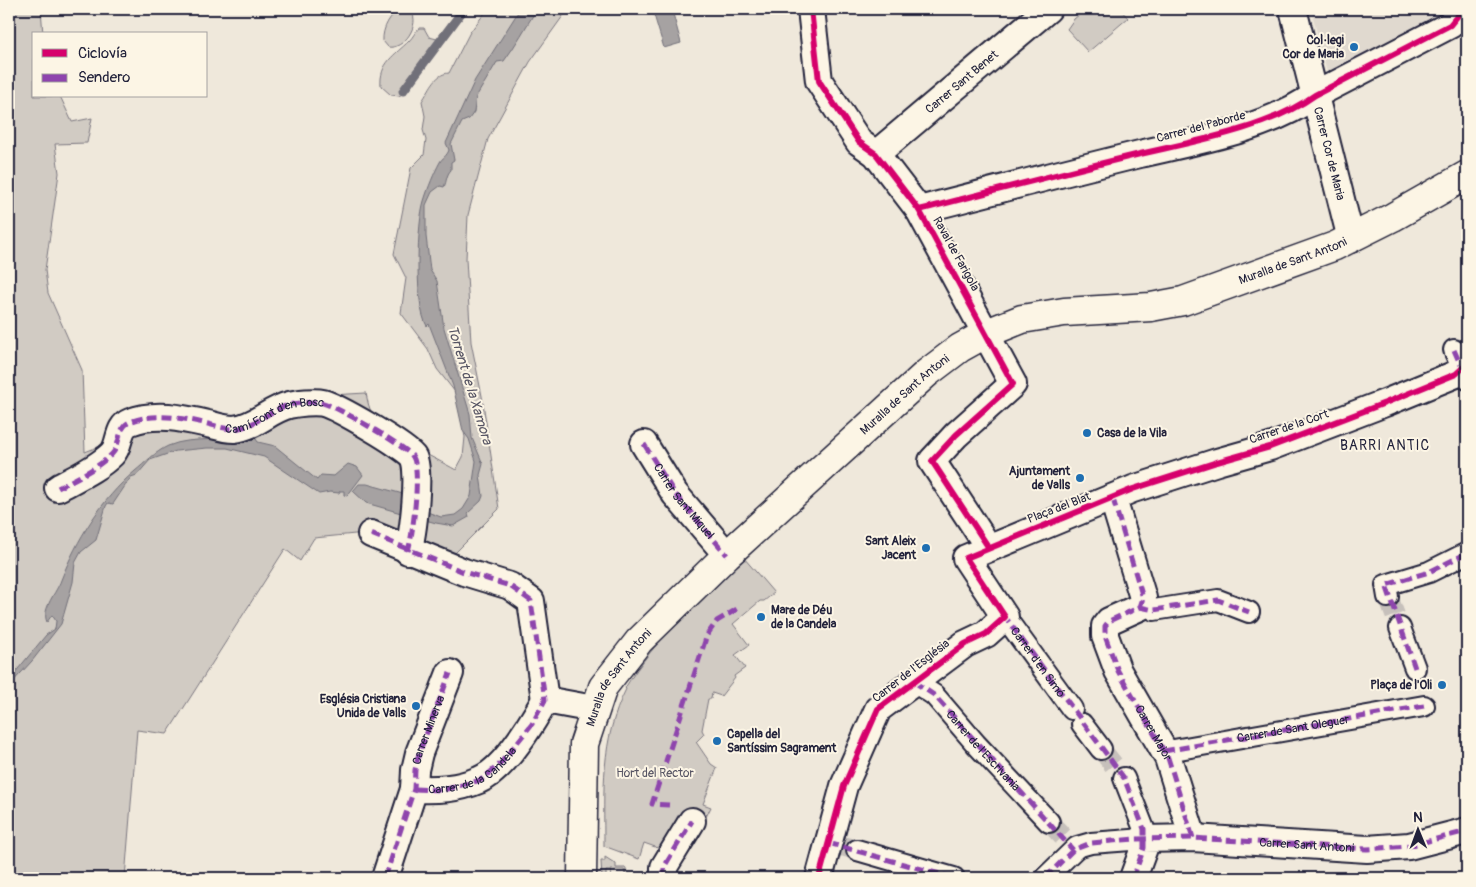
<svg xmlns="http://www.w3.org/2000/svg" width="1476" height="887" font-family="Pangolin,sans-serif">
<rect width="100%" height="100%" fill="#efe8db"/>
<filter id="ink" filterUnits="userSpaceOnUse"><feTurbulence type="fractalNoise" baseFrequency=".02" numOctaves="2"/><feDisplacementMap in="SourceGraphic" scale="10" xChannelSelector="R" yChannelSelector="G"/><feConvolveMatrix kernelMatrix="1 2 1 2 8 2 1 2 1" color-interpolation-filters="sRGB"/></filter>
<g filter="url(#ink)">
<path fill="#e0d9cf" d="M1311 9H1454L1328 76Z"/>
<g fill="#d1cbc3" stroke="#7a767f">
<path d="M9 9H41L43 34H34V96H60L72 122 92 118 87 143 55 144 59 173 45 270 48 293 82 370 85 452 191 410 238 426 296 397 366 393C367 398 368 404 370 409 381 435 432 456 456 470L463 457 465 437 455 392 437 369 428 349 401 313 406 278 394 254 411 168 424 155 426 140 423 130 425 116 422 101C430 90 434 74 449 73L470 32 488 9H568L530 62 488 139 468 215 466 259 471 342 482 396 499 509 448 560 386 531 314 538 300 561 285 549 167 734 137 730 125 878H9Z"/>
<path d="M402 9 411 11C421 24 404 50 388 47L383 41C382 29 390 13 402 9Z"/>
<path d="M1086 9H1120L1128 18 1088 52 1067 29 1074 19Z"/>
<path d="M419 28H424L429 37 437 39 436 44 402 94 399 96 391 95 381 86C379 63 395 55 409 41 413 37 415 32 419 28Z"/>
<path d="M744 558 774 593 764 601H760L733 624 749 645 735 655 745 668 734 676 735 678 721 696 712 693 711 699H708L702 730 704 734 696 742 711 764 717 768 703 804 711 807 703 823 670 838 658 848 644 843 639 859 604 846C604 790 600 741 626 689L625 688C655 638 702 598 744 558Z"/>
<path d="M605 857 616 864V868H626V878L624 870H611V878V871H606V878H602L601 861H605Z"/>
</g>
<g fill="#a6a2a2" stroke="#716f79">
<path d="M520 9H537C526 26 516 45 504 61L497 62 476 97 474 112 469 119 462 122 451 144 454 160 451 162V170C446 175 447 181 444 187L440 186 432 192 426 205V236L430 270 437 281 444 328 470 414 472 438 483 464 480 475 483 496 481 501 468 513 469 517 453 526 436 523 366 503 353 491 359 484H367L403 494 422 510 441 517 455 515 463 509 471 496 476 461 469 439 463 431 453 386 429 324 427 326C414 305 417 223 424 201 428 188 434 173 440 162 442 158 447 156 449 150L446 143 475 80Z"/>
<path d="M672 10 681 43 664 48 654 15Z"/>
<path d="M254 436 258 442 275 446 317 480 321 475 334 476 348 464 357 467 363 475 347 496 344 495V491H340L339 493 330 492 319 494 264 457 227 448H207L176 451 150 460 137 475 131 477 113 504 108 503 106 506 96 540 81 552 75 563 73 582 61 624 32 661 9 686V680L46 635 55 629 56 621 52 615 47 622C41 609 57 592 61 580 77 539 101 500 135 471 145 463 155 452 168 446 194 435 227 443 254 436Z"/>
</g>
<g fill="none" stroke-linecap="round" stroke-linejoin="round">
<path stroke="#716f79" stroke-width="9" d="M403 91 464 9"/>
<g stroke="#c6c0bb" stroke-width="20" stroke-dasharray="20 10" stroke-linecap="butt">
<path d="M1388 597 1400 628"/>
<path d="M1101 749 1124 778"/>
<path d="M1049 822 1069 843"/>
<path d="M834 844 857 850"/>
</g>
<g stroke="#22223b" stroke-width="24">
<g id="pedestrian">
<path d="M1454 350 1467 379"/>
<path d="M1388 597 1386 585 1429 572 1467 553"/>
<path d="M1154 610 1218 600 1249 612"/>
<path id="s1" d="M1005 617 1072 709"/>
<path d="M1400 628 1415 668"/>
<path id="s2" d="M914 682 934 695 976 744 1049 822"/>
<path d="M1082 724 1101 749"/>
<path d="M1168 751 1424 706"/>
<path d="M857 850 954 878"/>
<path d="M1045 878 1077 847 1091 843 1144 839V829L1124 778"/>
</g>
</g>
<g stroke="#22223b" stroke-width="30">
<g id="minor">
<path d="M811 9 819 81 859 142 876 154 919 210 1013 384 956 435 932 461 989 548"/>
<path id="s3" d="M1293 9 1351 239"/>
<path id="s4" d="M876 154 1048 9"/>
<path d="M919 210C993 191 1066 172 1140 154 1196 141 1268 129 1315 95L1450 25 1463 9"/>
<path id="s5" d="M644 444 675 494 727 555"/>
<path id="s6" d="M58 488C76 478 98 468 112 454 121 445 117 427 130 422 155 412 182 418 208 424 216 426 225 429 234 429 255 427 269 410 289 405 297 403 315 401 323 403 336 406 407 447 413 457 421 470 413 535 408 551"/>
<path d="M1113 499 1143 598 1140 607 1109 621 1105 626V636L1118 671 1168 758 1193 838"/>
<path d="M371 534 464 572 510 586 531 601 545 700"/>
<path d="M545 700 594 709"/>
<path id="s7" d="M414 789C437 790 458 789 479 780 504 770 532 723 545 700"/>
<path d="M385 878 414 789 415 770 419 753 450 673"/>
<path d="M664 878V867L692 821"/>
<path d="M819 878 844 786 878 709 965 644 986 634 1005 617 966 558 1133 489 1217 462 1270 447 1385 403 1456 374 1467 364"/>
<path d="M1133 878 1144 848V839L1193 838 1367 849 1409 846 1467 831"/>
</g>
</g>
<g stroke="#22223b" stroke-width="31">
<g id="secondary">
<path id="s8" d="M582 878 584 744 603 687 639 641 727 555 927 373 960 348 987 333 1022 319 1064 312 1151 307 1183 301 1335 246 1393 217 1467 175"/>
</g>
</g>
<use href="#pedestrian" stroke="#fcf5e5" stroke-width="20"/>
<use href="#minor" stroke="#fcf5e5" stroke-width="26"/>
<use href="#secondary" stroke="#fcf5e5" stroke-width="28"/>
<g stroke="#8e44ad" stroke-width="5" stroke-dasharray="10 5" stroke-linecap="butt">
<path d="M1454 350 1467 379"/>
<path d="M644 444 675 494 727 555"/>
<path d="M58 488C76 478 98 468 112 454 121 445 117 427 130 422 155 412 182 418 208 424 216 426 225 429 234 429 255 427 269 410 289 405 297 403 315 401 323 403 336 406 407 447 413 457 421 470 413 535 408 551"/>
<path id="s9" d="M1113 499 1143 598 1140 607 1109 621 1105 626V636L1118 671 1168 758 1193 838"/>
<path d="M371 534 464 572 510 586 531 601 545 700 532 724 500 764 481 780 443 790 414 789"/>
<path d="M1140 607 1154 610 1218 600 1249 612"/>
<path d="M1003 614 1124 778 1144 829V848L1133 878"/>
<path d="M1415 668 1386 585 1429 572 1467 553"/>
<path d="M914 682 934 695 1073 850"/>
<path id="s10" d="M1164 751 1424 706"/>
<path d="M669 805 652 804 707 635 717 621 737 609"/>
<path d="M828 843 954 878"/>
<path id="s11" d="M385 878 414 789 415 770 419 753 450 673"/>
<path d="M664 878V867L692 821"/>
<path id="s12" d="M1045 878 1073 850 1091 843 1134 839 1193 838 1367 849 1409 846 1467 831"/>
</g>
<g stroke="#fcf5e5" stroke-width="9">
<g id="cycleway">
<path d="M811 9 819 81 859 142 876 154 919 210 1013 384 956 435 932 461 989 548"/>
<path d="M919 210C993 191 1066 172 1140 154 1196 141 1268 129 1315 95L1450 25 1463 9"/>
<path d="M819 878 844 786 878 709 965 644 986 634 1005 617 966 558 1133 489 1217 462 1270 447 1385 403 1456 374 1467 364"/>
</g>
</g>
<use href="#cycleway" stroke="#d6006c" stroke-width="6"/>
</g>
</g>
<g fill="#1f6fb2" stroke="#fcf5e5" stroke-width="2">
<circle cx="1354" cy="47" r="5"/>
<circle cx="1087" cy="433" r="5"/>
<circle cx="1080" cy="478" r="5"/>
<circle cx="926" cy="548" r="5"/>
<circle cx="761" cy="617" r="5"/>
<circle cx="1442" cy="685" r="5"/>
<circle cx="416" cy="706" r="5"/>
<circle cx="717" cy="741" r="5"/>
</g>
<g text-anchor="middle" dominant-baseline="central" stroke-width="4" stroke-linejoin="round" paint-order="stroke">
<g font-size="12" font-weight="bold" fill="#22223b" stroke="#fcf5e5" text-anchor="end">
<text x="1344" y="40">Col·legi<tspan x="1344" dy="14">Cor de Maria</tspan></text>
<text x="1097" y="433" text-anchor="start">Casa de la Vila</text>
<text x="1070" y="471">Ajuntament<tspan x="1070" dy="14">de Valls</tspan></text>
<text x="916" y="541">Sant Aleix<tspan x="916" dy="14">Jacent</tspan></text>
<text x="771" y="610" text-anchor="start">Mare de Déu<tspan x="771" dy="14">de la Candela</tspan></text>
<text x="1432" y="685">Plaça de l'Oli</text>
<text x="406" y="699">Església Cristiana<tspan x="406" dy="14">Unida de Valls</tspan></text>
<text x="727" y="734" text-anchor="start">Capella del<tspan x="727" dy="14">Santíssim Sagrament</tspan></text>
</g>
<g font-size="12" fill="#22223b" stroke="#fcf5e5">
<text stroke="none"><textPath href="#s4" startOffset="112">Carrer Sant Benet</textPath></text>
<text transform="translate(1201 127) rotate(-15)">Carrer del Paborde</text>
<text stroke="none"><textPath href="#s3" startOffset="149">Carrer Cor de Maria</textPath></text>
<text transform="translate(956 254) rotate(61)">Raval de Farigola</text>
<text stroke="none"><textPath href="#s8" startOffset="1035">Muralla de Sant Antoni</textPath></text>
<text stroke="none"><textPath href="#s8" startOffset="615">Muralla de Sant Antoni</textPath></text>
<text stroke="none"><textPath href="#s6" startOffset="251">Camí Font d'en Bosc</textPath></text>
<text transform="translate(1289 427) rotate(-19)">Carrer de la Cort</text>
<text stroke="none"><textPath href="#s5" startOffset="70">Carrer Sant Miquel</textPath></text>
<text transform="translate(1059 508) rotate(-21)">Plaça del Blat</text>
<text stroke="none"><textPath href="#s1" startOffset="56">Carrer d'en Simó</textPath></text>
<text transform="translate(911 671) rotate(-38)">Carrer de l'Església</text>
<text stroke="none"><textPath href="#s8" startOffset="210">Muralla de Sant Antoni</textPath></text>
<text stroke="none"><textPath href="#s10" startOffset="131">Carrer de Sant Oleguer</textPath></text>
<text stroke="none"><textPath href="#s11" startOffset="155">Carrer Minerva</textPath></text>
<text stroke="none"><textPath href="#s9" startOffset="272">Carrer Major</textPath></text>
<text stroke="none"><textPath href="#s2" startOffset="98">Carrer de l'Escrivania</textPath></text>
<text stroke="none"><textPath href="#s7" startOffset="64">Carrer de la Candela</textPath></text>
<text stroke="none"><textPath href="#s12" startOffset="275">Carrer Sant Antoni</textPath></text>
</g>
<g font-size="12" fill="#575564" stroke="#fcf5e5">
<text x="655" y="773">Hort del Rector</text>
</g>
<g font-size="14" font-style="italic" fill="#575564" stroke="#fcf5e5">
<text transform="translate(470 385) rotate(73)">Torrent de la Xamora</text>
</g>
<g font-size="14" letter-spacing="1" fill="#22223b" stroke="#fcf5e5">
<text x="1385" y="445">BARRI ANTIC</text>
</g>
</g>
<rect width="1476" height="887" fill="none" stroke="#fcf5e5" stroke-width="30"/>
<rect x="15" y="15" width="1446" height="857" fill="none" stroke="#22223b" stroke-width="2" filter="url(#ink)"/>
<rect x="32" y="32" width="175" height="65" fill="#fcf5e5" stroke="#a5a1a1"/>
<rect x="42" y="49" width="25" height="8" fill="#d6006c" stroke="#a5a1a1"/>
<text x="78" y="58" font-size="15" fill="#22223b">Ciclovía</text>
<rect x="42" y="74" width="25" height="8" fill="#8e44ad" stroke="#a5a1a1"/>
<text x="78" y="82" font-size="15" fill="#22223b">Sendero</text>
<g transform="translate(1418 830) rotate(359)" stroke="#fcf5e5" stroke-width="4" paint-order="stroke">
<path d="M0-4L9 19L0 12L-9 19Z" fill="#22223b"/>
<text y="-8" font-size="14" font-weight="bold" text-anchor="middle" fill="#22223b">N</text>
</g>
</svg>
